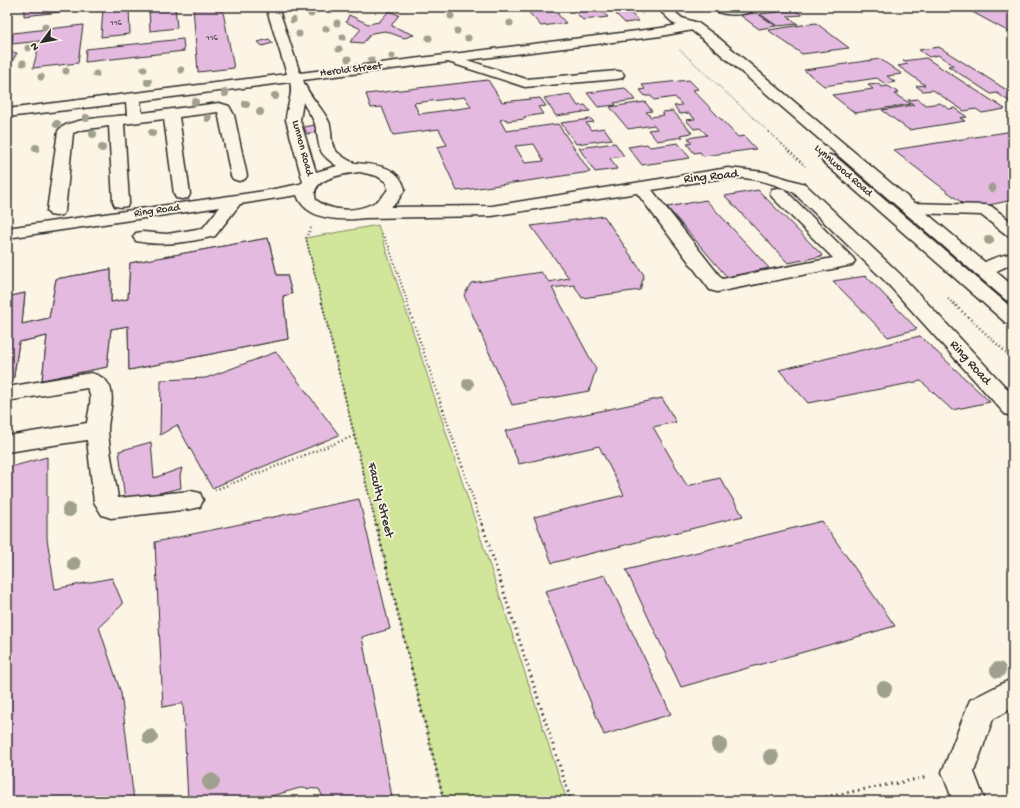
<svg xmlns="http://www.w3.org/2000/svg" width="1020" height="808" font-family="'Gochi Hand',sans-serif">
<rect width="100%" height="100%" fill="#fcf5e5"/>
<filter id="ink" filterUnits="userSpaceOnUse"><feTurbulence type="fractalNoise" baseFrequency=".025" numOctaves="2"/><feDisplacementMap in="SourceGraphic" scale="8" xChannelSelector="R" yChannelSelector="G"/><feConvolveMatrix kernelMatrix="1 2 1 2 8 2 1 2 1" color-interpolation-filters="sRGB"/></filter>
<g filter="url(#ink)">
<path fill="#d2e69b" stroke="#7e8863" d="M378 225 567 801H444L306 238Z"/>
<g fill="#e4bae0" stroke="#2b2b2b" fill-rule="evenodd">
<path d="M21 7H78V10L24 16V7Z"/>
<path d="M78 7H129L130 34 101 37 103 8 78 11Z"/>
<path d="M149 7H175L177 28 150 31Z"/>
<path d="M193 7H222L234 68 198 72Z"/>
<path d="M524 7H551L566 23 541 26Z"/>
<path d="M570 7H598L608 17 583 20Z"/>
<path d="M609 7H624L639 21 625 23Z"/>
<path d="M963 7H1013L1002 8 1013 14V34Z"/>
<path d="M795 10 802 15 787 16 798 24 777 26 760 14Z"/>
<path d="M389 11 399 15 392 24V26L414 35 404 38 385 31 372 33 363 43 350 42 361 29 346 22 349 15 368 24 379 22Z"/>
<path d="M757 13 758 14 776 26 759 29 740 15Z"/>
<path d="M816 23 849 48 802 54 768 30Z"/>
<path d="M83 25 78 63 33 68 40 41 12 44 13 33Z"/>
<path d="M183 39 184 51 85 62 86 49Z"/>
<path d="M269 39 273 43 262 46 258 42Z"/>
<path d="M939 47 1013 94V104L997 93 991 94 948 66 953 65 938 55 929 57 919 50Z"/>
<path d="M7 51 17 53 7 70Z"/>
<path d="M926 58 1005 109 982 113 976 109 964 111 933 90 923 91 916 86 925 85 898 66 908 64 903 61Z"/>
<path d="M880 59 902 74 887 76 895 82 885 84 877 78 824 86 804 70Z"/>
<path d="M488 80 502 102 540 98 546 106 538 107 543 114 524 117 525 119 507 121 506 119 500 120 506 131 558 124 590 172 457 191 437 147 447 145 439 129 393 135 382 107 371 108 366 94ZM465 97 471 107 419 114 414 103ZM534 144 544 161 525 163 515 146Z"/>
<path d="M689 80 698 89 693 90 738 137 744 136 756 149 703 156 700 152 694 153 687 144 692 143 688 138 707 135 700 128 694 129 686 120 695 119 689 113 680 114 674 106 682 105 675 97 654 100 651 96H645L640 90 645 89 642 85Z"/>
<path d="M878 84 882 87 888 86 899 93 894 94 911 104 855 113 832 95 873 89 868 85Z"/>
<path d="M625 88 635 100 614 103 616 105 598 107 587 93Z"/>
<path d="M570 94 578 106 585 105 590 111 556 116 544 98Z"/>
<path d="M918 99 926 105 940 103 949 109 954 108 967 117 960 118 965 121 909 130 882 110 914 105 908 100Z"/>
<path d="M645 102 652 111 646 112 651 117 664 115 662 112 673 111 692 133 680 135 683 137 657 141 648 130 657 129 654 125 628 129 610 107Z"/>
<path d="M591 119 594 122 586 123 591 130 604 128 612 139 576 144 561 123Z"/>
<path d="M315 125 318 132 307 134 304 127Z"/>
<path d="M1013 131V200L970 209 893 150Z"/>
<path d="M615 143 624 156 610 158 617 169 595 172 579 148Z"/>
<path d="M678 143 690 158 642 165 628 147 647 144 650 147Z"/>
<path d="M758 190 823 256 788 263 725 196Z"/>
<path d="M706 200 769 268 727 277 667 207Z"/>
<path d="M604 216 644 275 640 290 582 298 574 285 552 288 596 369 589 391 512 405 464 295 471 283 541 272 549 282 569 278 531 226Z"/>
<path d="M268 238 277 275H287L292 294 283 296 288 339 129 370 128 326 111 329 107 367 42 380 47 336 19 342 13 382 7 383V297L25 293 22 324 49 318 56 279 111 269V302L128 299 130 263Z"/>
<path d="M268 238 277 275H287L292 294 283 296 288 339 129 370 128 326 111 329 107 367 42 380 47 336 19 342 13 382 7 383V297L25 293 22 324 49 318 56 279 111 269V302L128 299 130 263Z"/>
<path d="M866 276 917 329 888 337 833 281Z"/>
<path d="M920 336 990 402 952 410 921 381 808 403 779 370Z"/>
<path d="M276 352 339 435 212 488 177 425 160 435 161 380 206 378Z"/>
<path d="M662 398 676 422 653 427 687 486 720 478 743 516 552 563 534 517 624 495 599 446 519 464 505 431Z"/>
<path d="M151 442 154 478 182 468 180 476 181 488 125 501 119 451Z"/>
<path d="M47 457V539L55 589 112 578 123 604 99 627 121 693 134 801H7V468Z"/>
<path d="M359 499 390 629 362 637 392 797 375 801H325L319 789 300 788 254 801H188L183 703 163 707 155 542Z"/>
<path d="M822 521 895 626 681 687 626 570Z"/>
<path d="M605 575 671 714 604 735 545 591Z"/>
</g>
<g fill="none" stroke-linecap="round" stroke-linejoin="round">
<g stroke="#2b2b2b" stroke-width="3">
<g id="minor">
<path d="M266 7H278L300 73 661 28 694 22 698 23 700 26 698 29 661 36 467 60 526 79 617 71 622 72 624 75 622 78 617 79 525 87 448 62 303 80C308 96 322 107 329 122 333 131 329 145 337 152 340 155 350 162 355 163 376 165 398 165 405 189L397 202 390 207 492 206 728 168 764 172 805 184 900 274 1013 395V417L1005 414 886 282 793 192C773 183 750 176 728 178 703 180 677 186 652 190L722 279 833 258 772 197 770 193 772 189 778 188 784 189 852 257 855 261 852 265 717 292 710 290 637 193 492 216 365 218C342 221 306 221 297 195L240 204 215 236C190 242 162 247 136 241L133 237 136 233 142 232 167 234 203 228 220 207 7 238V228L264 191 300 184 303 182 286 120C286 107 294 94 290 82L140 101 142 113 219 103 229 106 234 115 247 176 245 179 239 181 233 179 231 176 218 112 179 117 190 194 188 198 182 199 176 198 174 194 164 119 124 124 129 202 127 206 121 207 115 206 113 202 109 126 81 130 73 133 65 211 62 215 56 216 50 215 47 211 58 131C67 118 112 117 127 115L126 103 7 117V109L287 74ZM303 102C306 109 313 117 315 124 321 148 315 151 337 166L316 172 300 120ZM360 172 377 176 386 182 388 189C375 212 336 216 316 200 308 178 344 174 360 172Z"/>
<path d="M711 7H757C750 17 718 17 711 7Z"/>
<path d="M910 203 985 205 991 206 1013 223V236L1007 235 981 215 910 213 904 212 901 208 904 204Z"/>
<path d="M1013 253V264C1000 267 991 278 976 275L974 271C982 260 1000 256 1013 253Z"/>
<path d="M91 373C99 375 107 379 110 387 115 401 108 416 108 430 109 452 115 476 118 498L191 491 200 493 203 500 200 507 191 509 111 518 102 515 94 502 87 440 7 452V436L87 423C88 413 94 396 87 388L7 401V387Z"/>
<path d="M1013 678V708L993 719 974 772 985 801H953L942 772 970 700Z"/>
</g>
</g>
<g stroke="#2b2b2b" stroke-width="3">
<g id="major">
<path d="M656 7H669L682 18 698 23 720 39 1013 286V302L1006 300 710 45 690 29 674 24Z"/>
<path d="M830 155 836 157 1013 309V325L1006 323 824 163 822 160 824 157Z"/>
</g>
</g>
<g stroke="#2b2b2b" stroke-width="1.5" stroke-dasharray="0.5 2" stroke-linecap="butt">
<path d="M634 7 642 14"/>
<path d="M680 50 770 133"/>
</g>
<g stroke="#2b2b2b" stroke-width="2" stroke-dasharray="1 2.5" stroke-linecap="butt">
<path d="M769 132 805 166"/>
<path d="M311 228 306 238 322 304"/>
<path d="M382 234 389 247 408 304"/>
<path d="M948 299 954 304"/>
</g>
<g stroke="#2b2b2b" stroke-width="2.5" stroke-dasharray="1 3" stroke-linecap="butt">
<path d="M322 303 376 525"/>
<path d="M407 303 482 525"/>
<path d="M953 303 1013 359"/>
<path d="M215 490 354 436"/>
</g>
<g stroke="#2b2b2b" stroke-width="3" stroke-dasharray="1.5 4" stroke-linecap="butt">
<path d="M376 524 444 801"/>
<path d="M482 524 571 801"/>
<path d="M804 801 928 777"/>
</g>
<use href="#minor" fill="#fcf5e5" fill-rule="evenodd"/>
<use href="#major" fill="#fcf5e5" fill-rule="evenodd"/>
</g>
<g fill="#a0a08e">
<circle cx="311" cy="14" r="3.5"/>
<circle cx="451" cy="16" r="3.5"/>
<circle cx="293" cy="20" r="3.5"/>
<circle cx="337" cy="23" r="3.5"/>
<circle cx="510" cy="23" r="3.5"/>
<circle cx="45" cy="27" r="3.5"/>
<circle cx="326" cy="29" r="3.5"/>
<circle cx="457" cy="31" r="3.5"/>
<circle cx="299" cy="34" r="3.5"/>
<circle cx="343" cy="37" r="3.5"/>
<circle cx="429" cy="38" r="3.5"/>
<circle cx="468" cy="38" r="3.5"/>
<circle cx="28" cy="48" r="3.5"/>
<circle cx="339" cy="49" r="3.5"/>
<circle cx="392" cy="56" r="3.5"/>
<circle cx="348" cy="59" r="3.5"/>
<circle cx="371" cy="60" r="3.5"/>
<circle cx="23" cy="63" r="3.5"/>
<circle cx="144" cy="69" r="3.5"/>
<circle cx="181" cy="70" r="3.5"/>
<circle cx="66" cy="71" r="3.5"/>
<circle cx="96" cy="74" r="3.5"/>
<circle cx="41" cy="77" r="3.5"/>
<circle cx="148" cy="82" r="4"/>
<circle cx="225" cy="93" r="4"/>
<circle cx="275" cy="96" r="4"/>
<circle cx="195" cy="102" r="4"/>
<circle cx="246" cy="104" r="4"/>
<circle cx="260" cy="112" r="4"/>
<circle cx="86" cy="118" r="4"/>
<circle cx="208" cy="118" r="4"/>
<circle cx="57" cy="124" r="4"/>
<circle cx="152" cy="133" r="4"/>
<circle cx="93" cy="134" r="4"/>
<circle cx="36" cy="148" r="4"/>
<circle cx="102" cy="148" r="4"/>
<circle cx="992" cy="188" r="4.5"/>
<circle cx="989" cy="240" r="5"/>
<circle cx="468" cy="384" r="6"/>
<circle cx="69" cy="510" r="7"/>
<circle cx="74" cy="564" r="7"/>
<circle cx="998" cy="670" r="8"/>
<circle cx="884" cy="689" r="8"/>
<circle cx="150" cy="737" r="8"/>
<circle cx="719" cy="745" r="8"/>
<circle cx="771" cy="757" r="8"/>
<circle cx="211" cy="782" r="9"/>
</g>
</g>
<g text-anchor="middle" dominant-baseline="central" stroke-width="3.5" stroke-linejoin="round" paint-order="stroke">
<g font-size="9" fill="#594f58">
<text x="116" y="23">116</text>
<text x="212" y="38">116</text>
</g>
<g font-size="11" fill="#2b2b2b" stroke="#fcf5e5">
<text transform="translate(351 70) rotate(-7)">Herold Street</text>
<text transform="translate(302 148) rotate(75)">Lunnon Road</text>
<text transform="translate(843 171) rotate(41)">Lynnwood Road</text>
<text transform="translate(157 211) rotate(-8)">Ring Road</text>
</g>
<g font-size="13" fill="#2b2b2b" stroke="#fcf5e5">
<text transform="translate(711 177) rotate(-6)">Ring Road</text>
<text transform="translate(970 363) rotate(48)">Ring Road</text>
<text transform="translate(380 500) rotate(76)">Faculty Street</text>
</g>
</g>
<rect width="1020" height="808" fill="none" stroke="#fcf5e5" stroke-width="24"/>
<rect x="12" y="12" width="996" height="784" fill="none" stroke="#2b2b2b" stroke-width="1.5" filter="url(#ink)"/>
<g transform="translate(42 42) rotate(238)" stroke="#fcf5e5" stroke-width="3" paint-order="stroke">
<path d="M0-3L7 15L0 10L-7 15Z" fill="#2b2b2b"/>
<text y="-6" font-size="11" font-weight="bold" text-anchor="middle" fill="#2b2b2b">N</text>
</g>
</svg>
